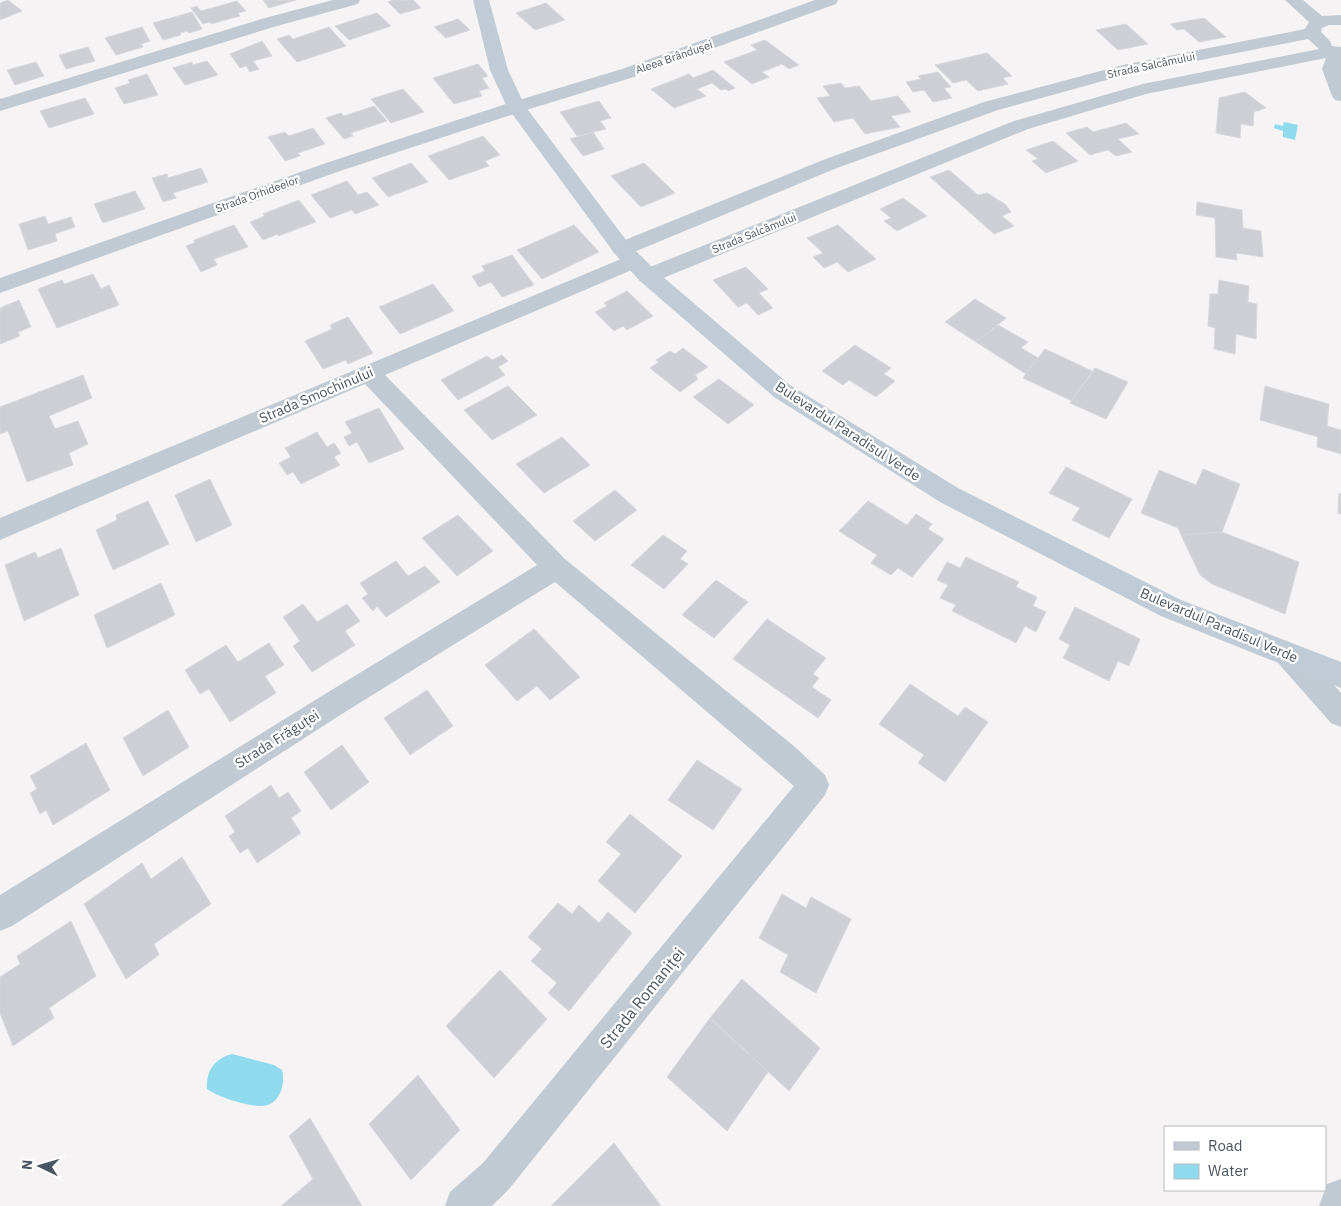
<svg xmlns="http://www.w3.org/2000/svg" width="1341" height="1206" font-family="'IBM Plex Sans',sans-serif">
<rect width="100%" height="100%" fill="#f5f3f3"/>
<g fill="#90daee">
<path d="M1284 122 1298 125 1295 140 1283 137V131L1274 128 1275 124 1283 126Z"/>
<path d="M232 1054 274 1065 282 1070C285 1081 282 1098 270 1104 258 1111 218 1097 207 1089 206 1071 214 1059 232 1054Z"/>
</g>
<g fill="#cdcfd5" stroke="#d7d9de">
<path d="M8 0 22 11 0 20V3Z"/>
<path d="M263 0H296L269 8Z"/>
<path d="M394 0H413L421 8 400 14 388 2Z"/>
<path d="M237 1 246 11 238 13 240 16 211 24 210 22 203 24 191 8 197 6 201 11Z"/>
<path d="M546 3 565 20 535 30 516 13Z"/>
<path d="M192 12 202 29 189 33 187 31 180 33 181 35 163 40 153 23Z"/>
<path d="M377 13 391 26 349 40 335 26Z"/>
<path d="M1204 18 1226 37 1199 42 1184 29 1177 30 1170 24Z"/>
<path d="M458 19 470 30 446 38 434 27Z"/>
<path d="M1126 24 1148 44 1118 50 1096 30Z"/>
<path d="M142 27 150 41 141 44 143 47 116 55 105 38Z"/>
<path d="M329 27 346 46 297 62 277 39 289 35 293 39Z"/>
<path d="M765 40 799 65 789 69 782 64 762 72 769 77 752 84 724 62 757 50 751 45Z"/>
<path d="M262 41 272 56 253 61 259 69 250 72 246 66 240 68 230 54Z"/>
<path d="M88 47 95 61 66 69 59 55Z"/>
<path d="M987 53 1012 76 1003 78 1008 84 978 91 966 80 953 83 935 65Z"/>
<path d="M207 61 218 75 185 85 173 68 192 62 193 65Z"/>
<path d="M36 62 44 76 15 85 7 70Z"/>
<path d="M478 64 488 76 482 78 489 88 479 91 482 96 454 104 433 78Z"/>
<path d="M713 70 735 88 728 91 726 89 721 90 712 83 697 89 706 96 674 108 651 89 689 74 693 78Z"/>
<path d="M938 72 951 87 944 88 952 98 933 102 924 90 913 92 906 82 921 79 918 76Z"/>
<path d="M147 74 158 95 124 104 115 88 130 83 128 80Z"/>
<path d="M841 83 845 88 859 86 871 101 898 96 911 112 891 116 900 127 865 134 853 118 834 122 817 98 830 96 823 86Z"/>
<path d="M403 89 424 112 391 123 371 99Z"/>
<path d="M1245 92 1266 108 1254 112 1253 126 1241 124 1240 138 1216 133 1219 98Z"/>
<path d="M85 98 94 114 49 128 40 111Z"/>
<path d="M599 101 611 118 600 121 606 129 577 136 560 112Z"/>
<path d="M374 106 387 121 351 133 353 136 344 139 326 118 341 113 344 116Z"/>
<path d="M1126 123 1139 134 1118 139 1132 152 1116 156 1108 150 1090 155 1066 133 1087 127 1093 132Z"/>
<path d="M313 128 325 144 298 153 300 156 285 161 268 137 285 132 289 136Z"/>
<path d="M593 132 604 149 583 156 570 139Z"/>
<path d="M483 136 500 155 485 161 489 166 449 180 428 156Z"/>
<path d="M1053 141 1078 161 1046 173 1032 161 1038 159 1026 150Z"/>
<path d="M411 163 428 182 388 197 372 178Z"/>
<path d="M644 163 675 193 641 207 611 176Z"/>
<path d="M201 168 208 182 173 193 176 198 163 202 152 178 167 174 168 178Z"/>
<path d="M949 170 978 195 987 193 1005 204 1011 212 1002 216 1014 226 994 234 930 177Z"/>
<path d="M347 181 358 195 367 192 379 205 355 214 352 210 330 218 311 195Z"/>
<path d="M135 191 145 209 103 223 94 204Z"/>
<path d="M903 198 927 216 897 231 884 221 891 218 880 209Z"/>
<path d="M299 200 316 222 278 236V234L263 240 250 222 265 216 263 214Z"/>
<path d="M1197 202 1242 210 1243 228 1261 231 1263 257 1236 253 1237 260 1216 257 1215 218 1196 215Z"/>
<path d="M45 216 48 224 71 217 75 227 55 234 57 241 28 250 19 224Z"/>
<path d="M234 225 248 247 214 259 217 265 201 272 186 246 194 243V240Z"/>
<path d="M574 225 599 252 542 279 517 250Z"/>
<path d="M838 225 876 259 848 272 837 262 824 268 813 257 823 253 807 238Z"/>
<path d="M512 255 534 285 502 297 491 282 479 287 472 276 485 271 482 266Z"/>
<path d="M746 267 768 289 759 293 773 308 758 315 747 303 738 307 713 280Z"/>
<path d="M93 274 101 289 109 285 119 305 57 328 38 289 62 280 64 284Z"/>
<path d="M1219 280 1249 286 1248 302 1257 304 1256 339 1236 334 1235 354 1214 349 1215 328 1208 326 1210 294H1218Z"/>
<path d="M433 284 454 311 400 334 379 307Z"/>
<path d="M627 291 653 316 627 330 623 326 614 331 595 312 607 306 604 303Z"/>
<path d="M975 299 1006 318 976 342 945 322Z"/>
<path d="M19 300 31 327 18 332 20 336 0 344V308Z"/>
<path d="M348 317 373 353 348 364 346 360 323 369 305 341 332 329 330 325Z"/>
<path d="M998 325 1028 342 1021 348 1038 358 1026 374 976 342Z"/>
<path d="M855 345 891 368 884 374 895 381 876 397 849 380 843 385 822 371Z"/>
<path d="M683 348 708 367 695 375 698 379 680 392 650 368 659 362 656 360 670 351 675 354Z"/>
<path d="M1045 349 1092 371 1072 401 1023 378Z"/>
<path d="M502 355 508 361 498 367 505 375 458 400 441 380 487 356 492 360Z"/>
<path d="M1095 368 1128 382 1106 419 1070 403Z"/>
<path d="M83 375 92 398 49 416 55 429 78 421 88 444 69 453 73 465 27 482 8 431 0 434V407Z"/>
<path d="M719 379 754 405 728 424 693 397Z"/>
<path d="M508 386 537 415 492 440 464 410Z"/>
<path d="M1265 386 1329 404 1327 426 1341 430V454L1317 447 1318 437 1260 420Z"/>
<path d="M379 408 404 449 369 463 357 442 349 446 344 437 352 433 345 422Z"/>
<path d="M317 432 327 447 334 443 341 453 334 457 340 465 301 484 293 472 287 475 279 463 291 457 285 448Z"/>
<path d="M562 437 590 465 544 493 516 464Z"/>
<path d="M1066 467 1132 499 1109 538 1072 520 1080 508 1049 493Z"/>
<path d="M1203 469 1240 484 1222 532 1181 535 1178 528 1141 513 1159 470 1196 485Z"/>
<path d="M210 479 232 525 196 542 175 495Z"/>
<path d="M615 490 637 510 595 541 573 521Z"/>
<path d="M1339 493 1341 494V514L1338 513Z"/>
<path d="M148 501 169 544 113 570 96 530 117 520 116 515Z"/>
<path d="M868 501 907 525 916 514 932 524 928 529 944 539 912 577 898 568 891 575 871 563 877 555 839 531Z"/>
<path d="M458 515 493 551 457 576 422 538Z"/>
<path d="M1222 532 1299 562 1285 614 1212 584 1200 575 1181 535Z"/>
<path d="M663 535 687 551 680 559 688 564 664 589 631 565Z"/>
<path d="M61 548 79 595 24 621 5 565 35 552 38 558Z"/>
<path d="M966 557 1019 582 1016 587 1037 597 1033 606 1046 612 1036 632 1025 626 1016 643 952 611 956 605 940 598 948 585 937 580 947 562 960 568Z"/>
<path d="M396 561 408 576 425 566 440 582 386 617 377 606 373 611 362 598 368 594 360 583Z"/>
<path d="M716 580 748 602 714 638 682 615Z"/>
<path d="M161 583 175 615 107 648 94 615Z"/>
<path d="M303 604 317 622 347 604 360 621 345 631 355 645 312 672 293 646 300 641 283 617Z"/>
<path d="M1075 607 1140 639 1129 666 1118 661 1109 681 1063 658 1070 645 1059 639Z"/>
<path d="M767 619 826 658 813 674 819 678 812 687 831 700 818 718 733 659Z"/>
<path d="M534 629 580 677 550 700 537 686 517 701 485 665Z"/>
<path d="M269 643 284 665 265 676 276 693 230 722 209 689 200 694 185 670 226 645 238 662Z"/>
<path d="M910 684 958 716 965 707 988 722 945 782 918 763 924 755 879 724Z"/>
<path d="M427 690 453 726 410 755 384 718Z"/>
<path d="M168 710 189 747 143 776 123 738Z"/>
<path d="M86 743 110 790 53 825 46 810 40 814 30 793 37 789 30 776Z"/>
<path d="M342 745 369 782 331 810 304 772Z"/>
<path d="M697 760 742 789 713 830 668 800Z"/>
<path d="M271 785 279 798 288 792 301 811 291 818 301 833 257 863 248 848 240 853 229 836 235 832 225 816Z"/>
<path d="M630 814 682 856 635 913 598 881 621 854 606 842Z"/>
<path d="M182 857 211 904 154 944 159 955 126 979 84 904 142 863 151 879Z"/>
<path d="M782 894 806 908 811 897 851 919 816 993 780 972 788 955 759 938Z"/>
<path d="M558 903 572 914 579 905 599 923 608 912 632 933 569 1011 548 993 557 983 531 961 542 949 528 937Z"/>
<path d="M71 921 96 976 49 1008 54 1018 13 1046 0 1013V977L20 964 17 956Z"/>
<path d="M500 970 547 1019 494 1078 446 1026Z"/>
<path d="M742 979 820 1048 789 1091 710 1018Z"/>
<path d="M710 1018 768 1072 727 1131 667 1077Z"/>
<path d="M418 1075 460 1130 411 1180 369 1124Z"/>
<path d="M310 1118 362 1206H281L313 1179 289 1136Z"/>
<path d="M614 1143 661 1206H551Z"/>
</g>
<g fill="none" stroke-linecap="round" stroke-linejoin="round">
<g fill="#c1cad2" fill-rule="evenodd">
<path d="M333 0H360L358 4 277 26 0 111V99L265 18Z"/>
<path d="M815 0H838L836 4 634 77 523 111 340 171 0 293V278L326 163 509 103 622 69Z"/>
<path d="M1285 0H1303L1322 16 1341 15V25H1329L1322 28 1321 32 1330 41 1332 46 1341 47V101L1335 100 1332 96 1322 69 1326 58 1146 94 1028 129 656 281 648 283 640 281 637 276 640 271 1014 121 1143 84 1319 49 1308 39 1125 75 998 110 837 168 629 254 622 256 615 254 611 249 615 244 823 160 984 102 1123 65 1305 29 1309 22Z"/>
<path d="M633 254 641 256 644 261 641 266 385 375 565 559 795 747 825 775 829 785 825 795 509 1189 492 1206H445L450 1192 483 1163 794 786 555 582 345 712 12 926 0 931V895L325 694 537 565 365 384 0 540V518Z"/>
<path d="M1289 643 1299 646 1341 693V727L1331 723 1279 664 1275 655 1279 646Z"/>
<path d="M1341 1179V1206H1319L1327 1184Z"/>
</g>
<path fill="#c1cbd6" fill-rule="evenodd" d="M473 0H489L508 70 525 106 629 244 656 271 790 385 958 488 1181 600 1341 662V688L1161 616 940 502 774 397 640 281 615 254 507 107 490 70Z"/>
</g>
<g text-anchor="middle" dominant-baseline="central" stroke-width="4.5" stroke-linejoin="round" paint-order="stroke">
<g font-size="11" fill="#4a5661" stroke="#fff">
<text transform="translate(674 57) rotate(-19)">Aleea Brândușei</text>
<text transform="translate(1151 65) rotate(-12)">Strada Salcâmului</text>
<text transform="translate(257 194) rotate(-20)">Strada Orhideelor</text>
<text transform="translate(754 233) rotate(-22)">Strada Salcâmului</text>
</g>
<g font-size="14" fill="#4a5661" stroke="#fff">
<text transform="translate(316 395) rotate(-23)">Strada Smochinului</text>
<text transform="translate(848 431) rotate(33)">Bulevardul Paradisul Verde</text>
<text transform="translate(1219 625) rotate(23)">Bulevardul Paradisul Verde</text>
<text transform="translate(277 739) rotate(-32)">Strada Frăguței</text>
</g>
<g font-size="16" fill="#4a5661" stroke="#fff">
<text transform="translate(642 998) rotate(-51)">Strada Romaniței</text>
</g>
</g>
<rect x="1164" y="1126" width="162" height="65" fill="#ffffff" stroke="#b7bbc0"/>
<rect x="1174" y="1142" width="25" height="8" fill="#c1cbd6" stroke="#b7bbc0"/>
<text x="1208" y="1151" font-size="15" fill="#4a5661">Road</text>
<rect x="1174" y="1164" width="25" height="15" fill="#90daee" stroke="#b7bbc0"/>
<text x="1208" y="1176" font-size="15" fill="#4a5661">Water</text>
<g transform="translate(40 1166) rotate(275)" stroke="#ffffff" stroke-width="4" paint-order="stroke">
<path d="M0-4L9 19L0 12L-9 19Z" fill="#4a5661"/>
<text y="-8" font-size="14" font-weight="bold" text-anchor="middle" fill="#4a5661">N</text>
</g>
</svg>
